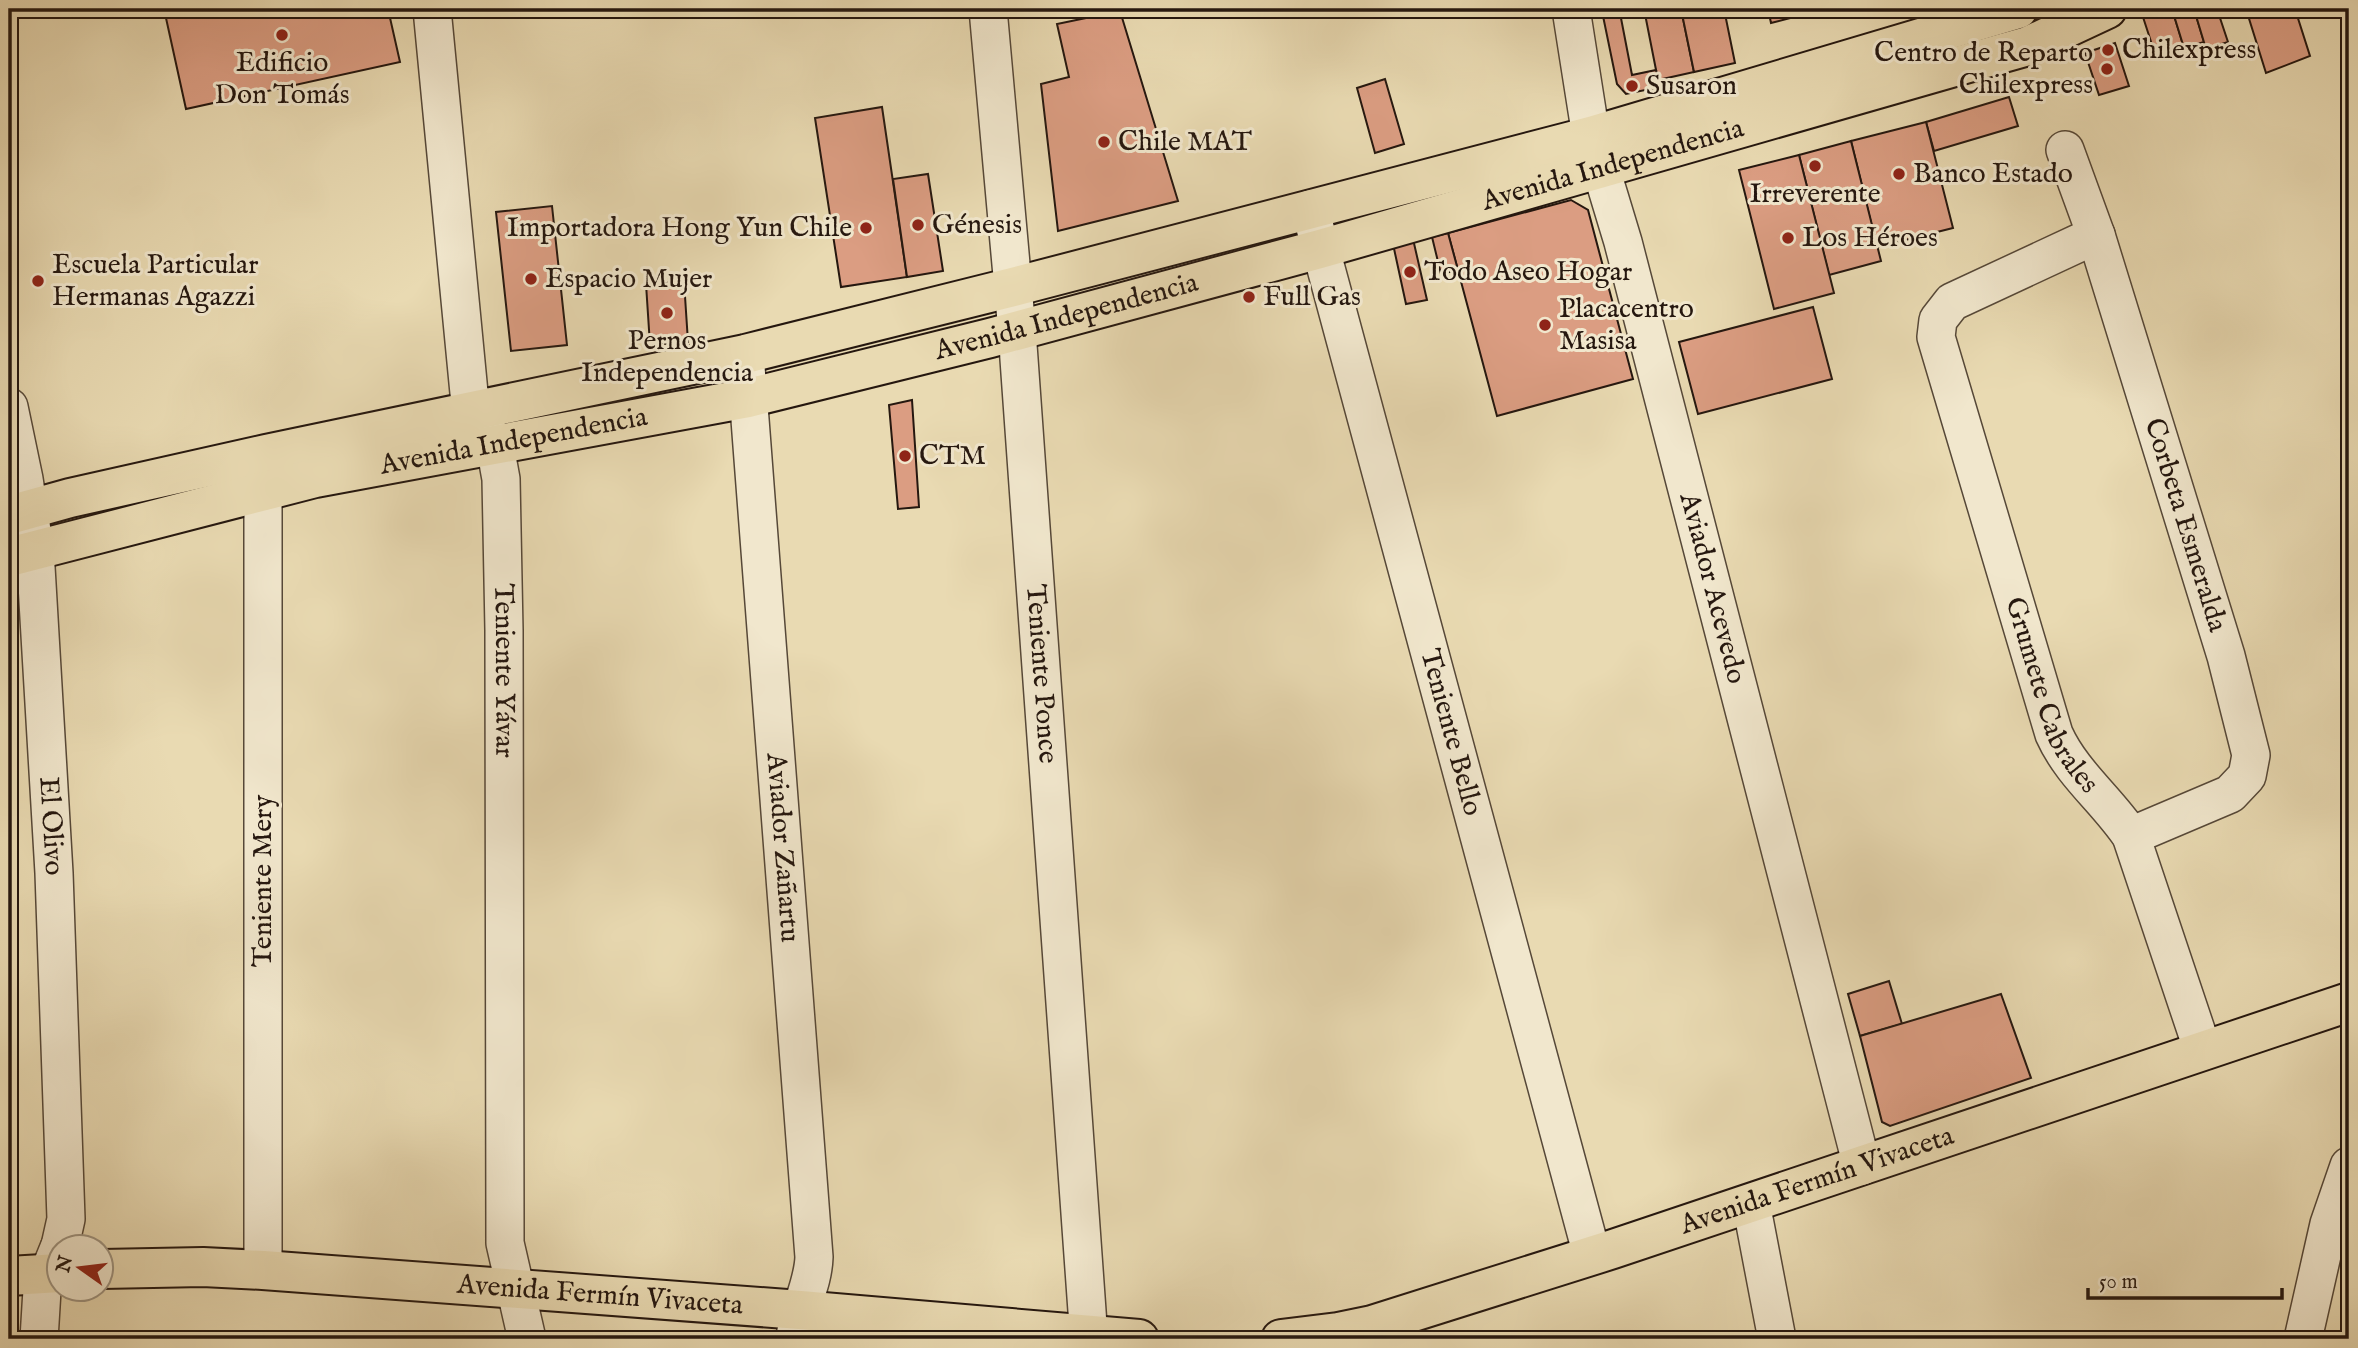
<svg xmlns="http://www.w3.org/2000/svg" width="2358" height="1348" font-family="'IM FELL English',serif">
<rect width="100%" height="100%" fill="#e9dab2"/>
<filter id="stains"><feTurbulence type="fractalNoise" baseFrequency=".00286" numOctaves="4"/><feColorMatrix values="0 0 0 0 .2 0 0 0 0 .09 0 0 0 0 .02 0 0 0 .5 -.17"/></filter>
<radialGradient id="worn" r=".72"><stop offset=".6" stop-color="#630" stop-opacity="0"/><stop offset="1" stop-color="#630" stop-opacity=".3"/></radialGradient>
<g fill="#db9d82" stroke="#25170f" stroke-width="2">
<path d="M164 9H388L400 62 186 109Z"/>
<path d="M1644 9H1681L1694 72 1658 80Z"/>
<path d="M1681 9H1724L1735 63 1694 72Z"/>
<path d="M1768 9H1825L1771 23Z"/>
<path d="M2160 9H2172L2184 48 2156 57 2142 14Z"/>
<path d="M2172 9H2194L2204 42 2184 48Z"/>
<path d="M2194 9H2217L2228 42 2206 49Z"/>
<path d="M2246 9H2295L2310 56 2266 73Z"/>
<path d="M1120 11 1178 201 1058 231 1041 84 1069 77 1057 24Z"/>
<path d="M1620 13 1632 75 1656 70 1660 87 1626 94 1617 84 1603 16Z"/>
<path d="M2115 43 2129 86 2099 95 2085 53Z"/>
<path d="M1385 79 1404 144 1375 153 1357 88Z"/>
<path d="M2009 97 2018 126 1934 151 1926 122Z"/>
<path d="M882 107 907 277 841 287 815 118Z"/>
<path d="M1926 122 1953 228 1877 247 1851 141Z"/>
<path d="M1851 141 1881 261 1829 275 1799 155Z"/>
<path d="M1799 155 1834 293 1774 309 1739 170Z"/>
<path d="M928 174 943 271 907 277 893 179Z"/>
<path d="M1571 200 1588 210 1633 379 1497 416 1448 233Z"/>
<path d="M552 206 567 345 511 351 496 212Z"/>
<path d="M1448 233 1458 270 1441 274 1432 237Z"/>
<path d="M1413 239 1427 300 1406 304 1393 244Z"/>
<path d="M684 281 688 342 650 345 646 284Z"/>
<path d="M1813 307 1832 379 1698 414 1679 342Z"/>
<path d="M912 400 919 507 898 509 889 405Z"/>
<path d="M1889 981 1902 1024 1860 1036 1848 994Z"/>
<path d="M2001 994 2031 1078 1890 1126 1882 1122 1860 1036Z"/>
<path d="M93 1336H118L117 1339H93Z"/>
</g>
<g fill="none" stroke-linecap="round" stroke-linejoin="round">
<g stroke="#564838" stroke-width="40">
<g id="minor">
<path id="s1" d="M432 9 469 393 495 446 501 479 504 630 505 1243 527 1339"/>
<path id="s2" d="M988 9 1017 331 1089 1339"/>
<path id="s3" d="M1571 9 1591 136 1623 242 1862 1166"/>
<path id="s4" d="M2065 150 2096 235 2226 656 2251 755 2247 776 2230 794 2131 836"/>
<path id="s5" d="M1310 209 1592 1255"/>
<path id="s6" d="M2096 235 1952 302 1938 320 1936 337 2054 734C2072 774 2107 800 2131 836L2203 1051"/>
<path id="s7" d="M745 354 814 1257C813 1287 797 1310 795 1339"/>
<path id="s8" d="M9 407 24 479 35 550 54 873 66 1219 60 1246"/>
<path d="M263 492V1270"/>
<path d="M1751 1203 1777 1339"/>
<path d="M39 1339 42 1290 59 1248"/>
<path d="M2303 1339 2329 1224 2349 1166"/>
</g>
</g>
<g stroke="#25170f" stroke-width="42">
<g id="major">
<path d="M9 515 70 498 266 454 745 354 1013 287 1591 136 2018 9"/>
<path id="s9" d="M9 557 315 478 748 398 990 338 1320 249 2003 53 2028 46 2107 9"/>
<path id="s10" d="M102 1269 203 1267 263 1270 800 1310 1139 1339"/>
<path d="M9 1276 60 1273"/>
<path id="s11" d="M1281 1339 1338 1332 1372 1325 1613 1249 2349 1002"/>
</g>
</g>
<use href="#minor" stroke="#f1e7cd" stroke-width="37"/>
<use href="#major" stroke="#e9dab2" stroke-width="38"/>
</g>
<g fill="#8f2418" stroke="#f1e7cd" stroke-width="2.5">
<circle cx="282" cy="35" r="7"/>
<circle cx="2108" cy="50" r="7"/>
<circle cx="2107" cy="69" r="7"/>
<circle cx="1632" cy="86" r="7"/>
<circle cx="1104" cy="142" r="7"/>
<circle cx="1815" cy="166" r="7"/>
<circle cx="1899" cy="174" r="7"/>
<circle cx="918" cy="225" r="7"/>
<circle cx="866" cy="228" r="7"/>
<circle cx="1788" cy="238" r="7"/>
<circle cx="1410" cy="272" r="7"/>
<circle cx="531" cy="279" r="7"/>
<circle cx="38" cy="281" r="7"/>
<circle cx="1249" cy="297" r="7"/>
<circle cx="667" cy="313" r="7"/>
<circle cx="1545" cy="325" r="7"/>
<circle cx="905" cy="456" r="7"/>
</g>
<g text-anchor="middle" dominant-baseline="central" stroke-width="6" stroke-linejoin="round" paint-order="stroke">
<g font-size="28" fill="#25170f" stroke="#f1e7cd" text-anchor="start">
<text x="2122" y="50">Chilexpress</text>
<text x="2093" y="53" text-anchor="end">Centro de Reparto<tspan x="2093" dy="32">Chilexpress</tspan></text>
<text x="282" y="63" text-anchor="middle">Edificio<tspan x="282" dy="32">Don Tomás</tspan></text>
<text x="1646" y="86">Susaron</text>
<text x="1118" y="142">Chile MAT</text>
<text x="1913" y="174">Banco Estado</text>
<text x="1815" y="194" text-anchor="middle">Irreverente</text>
<text x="932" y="225">Génesis</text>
<text x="852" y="228" text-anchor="end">Importadora Hong Yun Chile</text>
<text x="1802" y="238">Los Héroes</text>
<text x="52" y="265">Escuela Particular<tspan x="52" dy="32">Hermanas Agazzi</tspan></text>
<text x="1424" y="272">Todo Aseo Hogar</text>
<text x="545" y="279">Espacio Mujer</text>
<text x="1263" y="297">Full Gas</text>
<text x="1559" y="309">Placacentro<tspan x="1559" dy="32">Masisa</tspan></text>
<text x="667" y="341" text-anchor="middle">Pernos<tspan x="667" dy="32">Independencia</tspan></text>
<text x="919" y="456">CTM</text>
</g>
<g font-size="28" fill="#25170f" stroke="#f1e7cd">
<text stroke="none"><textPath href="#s9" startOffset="1652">Avenida Independencia</textPath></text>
<text stroke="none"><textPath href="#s9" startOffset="1085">Avenida Independencia</textPath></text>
<text stroke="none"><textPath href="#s9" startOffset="518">Avenida Independencia</textPath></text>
<text stroke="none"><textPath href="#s4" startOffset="394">Corbeta Esmeralda</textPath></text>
<text stroke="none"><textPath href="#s3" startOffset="597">Aviador Acevedo</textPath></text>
<text stroke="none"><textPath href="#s1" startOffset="670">Teniente Yávar</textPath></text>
<text stroke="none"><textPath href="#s2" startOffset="667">Teniente Ponce</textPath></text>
<text stroke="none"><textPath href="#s6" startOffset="576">Grumete Cabrales</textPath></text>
<text stroke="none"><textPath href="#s5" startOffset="542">Teniente Bello</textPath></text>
<text stroke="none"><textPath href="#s8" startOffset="422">El Olivo</textPath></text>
<text stroke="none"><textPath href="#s7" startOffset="495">Aviador Zañartu</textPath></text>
<text transform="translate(263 881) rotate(-90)">Teniente Mery</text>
<text stroke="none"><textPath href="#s11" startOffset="560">Avenida Fermín Vivaceta</textPath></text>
<text stroke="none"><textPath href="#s10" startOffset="499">Avenida Fermín Vivaceta</textPath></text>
</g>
</g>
<rect width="2358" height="1348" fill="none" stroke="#e9dab2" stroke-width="35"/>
<rect x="10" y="10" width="2337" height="1327" fill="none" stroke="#25170f" stroke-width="3.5"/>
<rect x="18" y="18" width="2323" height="1313" fill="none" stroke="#25170f" stroke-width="2"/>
<g transform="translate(80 1268) rotate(284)"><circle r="33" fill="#f1e7cd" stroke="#9f9481" stroke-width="2"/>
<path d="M0-5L12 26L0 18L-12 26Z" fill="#8f2418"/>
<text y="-10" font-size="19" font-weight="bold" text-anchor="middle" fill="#25170f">N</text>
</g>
<path d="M2088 1288v10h194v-10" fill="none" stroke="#25170f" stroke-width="3.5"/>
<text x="2099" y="1288" font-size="21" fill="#25170f" stroke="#f1e7cd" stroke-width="5" paint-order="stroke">50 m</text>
<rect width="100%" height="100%" filter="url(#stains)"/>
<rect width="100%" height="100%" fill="url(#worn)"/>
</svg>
